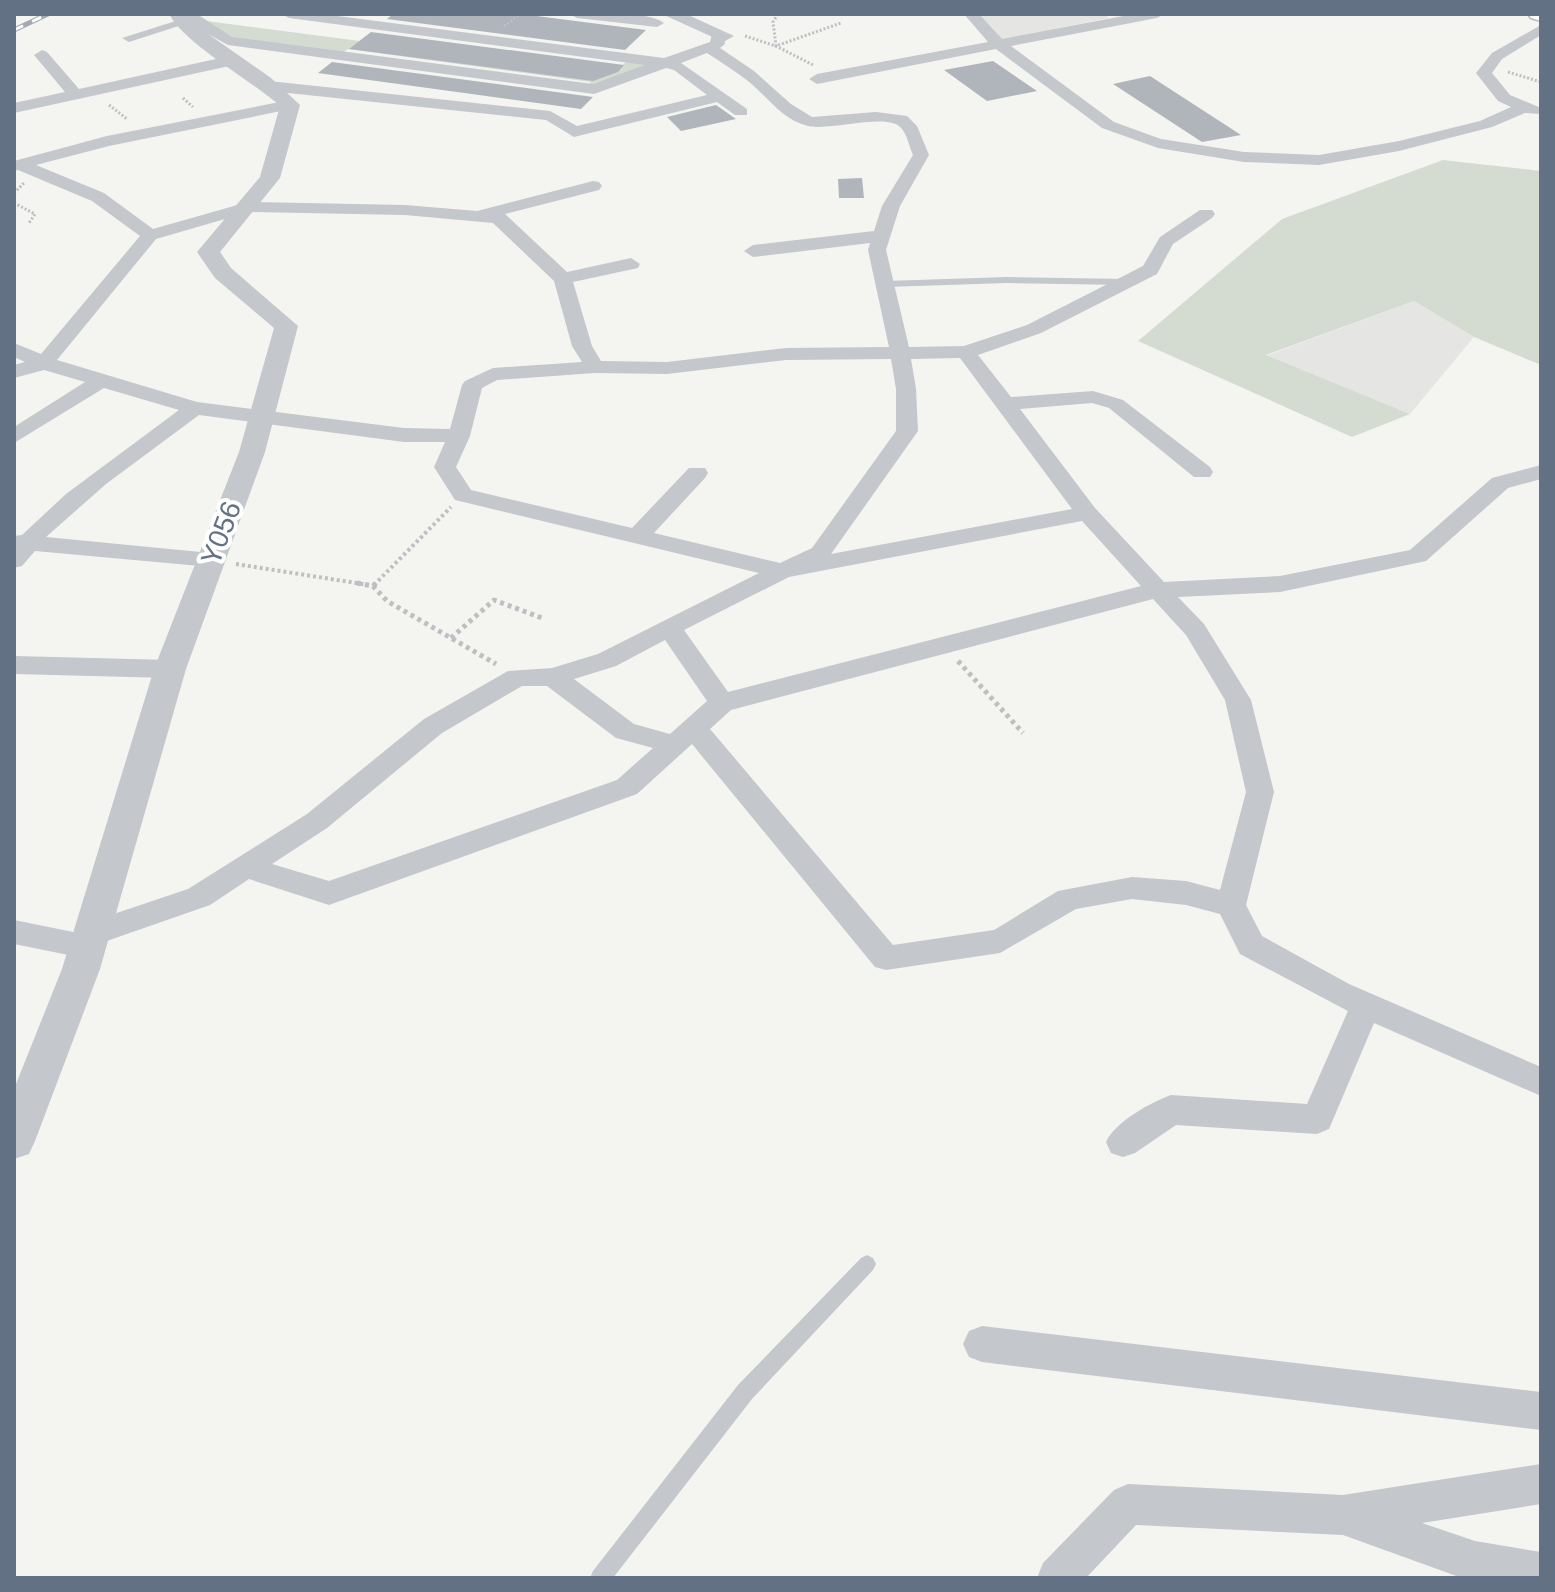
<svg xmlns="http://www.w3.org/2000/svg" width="1555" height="1592" font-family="Helvetica,sans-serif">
<rect width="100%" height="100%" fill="#f4f5f0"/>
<g fill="#e5e6e4">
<path d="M975 14H1104L1109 18 999 40Z"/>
<path d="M1414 301 1474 337 1410 414 1265 356Z"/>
</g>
<g fill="#d4dcd1">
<path d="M199 20 613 74 629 59 650 65 587 86 591 82 348 49 341 54 231 40Z"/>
<path d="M1443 160 1541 171V365L1474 337 1414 301 1266 355 1410 414 1352 437 1138 341 1282 219Z"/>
</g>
<g fill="#afb5bb">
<path d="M393 14H521L646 30 625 50 387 19Z"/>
<path d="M371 32 624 65 618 72 593 81 349 49Z"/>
<path d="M993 61 1037 91 987 101 944 70Z"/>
<path d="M332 62 593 97 581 109 318 73Z"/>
<path d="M1150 76 1241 135 1202 142 1113 84Z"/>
<path d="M716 105 736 119 681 131 667 117Z"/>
<path d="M862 178 864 198H839L838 179Z"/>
</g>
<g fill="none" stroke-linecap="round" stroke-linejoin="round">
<g stroke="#b6bac0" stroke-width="3">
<path id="secondary" d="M1528 14H1541V21L1531 18Z"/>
</g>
<g stroke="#bebfc2" stroke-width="3" stroke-dasharray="2 2" stroke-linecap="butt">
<path d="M778 14 773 22 776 46 841 23"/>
<path d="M504 26 520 14"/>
<path d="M745 36 776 46 813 65"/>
<path d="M1508 72 1541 82"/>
<path d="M183 98 193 107"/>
<path d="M109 105 127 119"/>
<path d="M14 193 24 183"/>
<path d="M14 203 35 214 29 223"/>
</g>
<g stroke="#bebfc2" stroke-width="4" stroke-dasharray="3 3" stroke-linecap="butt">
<path d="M236 564 369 585"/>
<path d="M374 585 451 507"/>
</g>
<g stroke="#bebfc2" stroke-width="5" stroke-dasharray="4 4" stroke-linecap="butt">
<path d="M357 583 373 586 387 601 496 664"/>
<path d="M373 586 376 583"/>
<path d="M451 638 494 600 542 618"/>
<path d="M958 661 1023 733"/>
</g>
<g fill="#c4c7cb" fill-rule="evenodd">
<path d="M1007 277 1127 279 1132 282 1127 285 1007 283 886 287 881 284 886 281Z"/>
<path d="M867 1255 873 1258 876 1264 873 1270 752 1399 613 1578H590L593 1571 738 1385 861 1258Z"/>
</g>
<g fill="#c4c7cb" fill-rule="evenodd">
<path d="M183 14H197L232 37 593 84 645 65 289 18 282 14H322L664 58 710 42 712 34 717 33 724 37 725 44 720 48 754 71 791 104 812 117 876 112 907 116 917 126 929 155 900 206 886 250 909 347 964 346 1027 325 1143 266 1160 237 1200 210H1212L1215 214 1212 218 1173 244 1157 274 1041 333 978 355 1011 397 1093 391 1123 400 1210 467 1213 472 1210 477H1194L1109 408 1092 403 1020 409 1095 508 1164 582 1280 576 1410 550 1492 478 1541 465V479L1508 488 1426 561 1280 592 1178 597 1204 624 1251 700 1274 792 1246 905 1262 936 1349 984 1541 1067V1096L1374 1023 1329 1129 1317 1134 1176 1125 1135 1153 1123 1157 1111 1153 1106 1142C1116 1121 1150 1103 1171 1095L1307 1104 1348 1011 1240 954 1220 914 1186 905 1132 899 1076 909 1000 953 886 970 875 967 692 744 637 794 329 905 249 879 210 905 101 943 103 947 99 956 88 959 14 944V920L78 933 81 925 188 889 307 814 424 719 508 671 552 668 598 654 759 573 455 500 434 467 445 442H404L199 415 106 484 46 537 211 553 219 555 223 560 219 565 211 567 35 551 22 566 14 568V536L22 535 66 494 179 410 104 388 14 443V427L85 382 44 370 14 378V365L25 362 14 357V343L41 354 140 236 92 201 18 170 14 171V161L107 136 290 100 296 102V108L109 146 36 165 104 193 153 229 248 202 405 205 477 211 593 181 599 182 602 186 599 190 505 214 567 272 631 258 640 264 638 268 573 282 592 346 601 361 667 362 786 348 889 347 868 250 870 243 753 257 744 251 753 245 874 231 882 206 913 155C909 146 907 133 900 127 886 113 830 131 808 126 782 120 768 97 748 81 735 71 721 62 707 53L681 63 747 109V115H735L717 102 574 137 546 120 269 91 261 86 269 81 550 111 577 126 707 95 674 70 666 68 594 94 228 45 188 23 129 42 122 38 185 18ZM249 212 405 215 493 223 554 281 572 346 582 362 493 368 465 381 462 385 450 429 404 428 197 402 57 360 156 239ZM960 358 1072 509 831 554 918 431 916 389 911 359ZM891 359 896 389V431L812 548 780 563 654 533 705 478 708 473 705 468H689L632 528 471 490 456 467 470 436 482 388 497 380 595 373 667 374 786 360ZM1082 521 1141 586 728 692 684 630 789 577ZM1153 599 1186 635 1225 700 1246 792 1220 890 1186 881 1132 877 1058 891 994 930 893 945 710 729 731 710ZM665 640 707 701 670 734 634 724 574 679 616 666ZM522 686H547L616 738 653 748 617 780 329 881 272 864 327 828 442 733Z"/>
<path d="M570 14C592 14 648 10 664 23L657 27 577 18Z"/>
<path d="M964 14H979L1002 39 1134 14H1164L1157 18 1011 46 1114 122 1161 139 1244 152 1319 155 1399 141 1480 121 1511 107 1498 101 1476 73 1492 53 1541 25V35L1502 59 1492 73 1510 95 1541 108V114L1525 113 1492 127 1399 151 1319 165 1244 162 1158 148 1102 128 996 49 817 84 809 79 817 74 988 42Z"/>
<path d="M42 50 47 52 79 89 234 55 242 60 234 65 14 113V103L65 92 34 55Z"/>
<path d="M14 656 170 660 179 663 183 669 179 675 170 678 14 674Z"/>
<path d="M982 1326 1541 1392V1430L982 1362 969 1357 963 1344 969 1331Z"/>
<path d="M1541 1464V1504L1422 1523 1475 1541 1541 1552V1578H1462L1343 1535 1136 1525 1086 1578H1037L1043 1563 1114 1490 1128 1484 1343 1495Z"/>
</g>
<g fill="#c4c7cb" fill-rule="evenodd">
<path d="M169 14H187L191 22 271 78 300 105 280 178 220 252 231 268 298 326 265 452 186 669 100 969 35 1141 29 1154 14 1159V1089L62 969 154 669 239 452 274 328 215 278 197 252 260 177 280 106C251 80 186 45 169 14Z"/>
<path d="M662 14H686L734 36 725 41 719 40Z"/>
</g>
<use href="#secondary" fill="#fff" fill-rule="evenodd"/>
<g stroke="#a4a9b0" stroke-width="5">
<path id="rail" d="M14 30 48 14"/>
</g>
<use href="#rail" stroke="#fff" stroke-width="3" stroke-dasharray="10" stroke-linecap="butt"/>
</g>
<g text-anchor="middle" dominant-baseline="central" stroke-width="8" stroke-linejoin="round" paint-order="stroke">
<g font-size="28" fill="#627184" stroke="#fff">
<text transform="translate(221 533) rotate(-69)">Y056</text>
</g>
</g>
<rect width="1555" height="1592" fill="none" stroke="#627184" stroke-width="32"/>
</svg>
